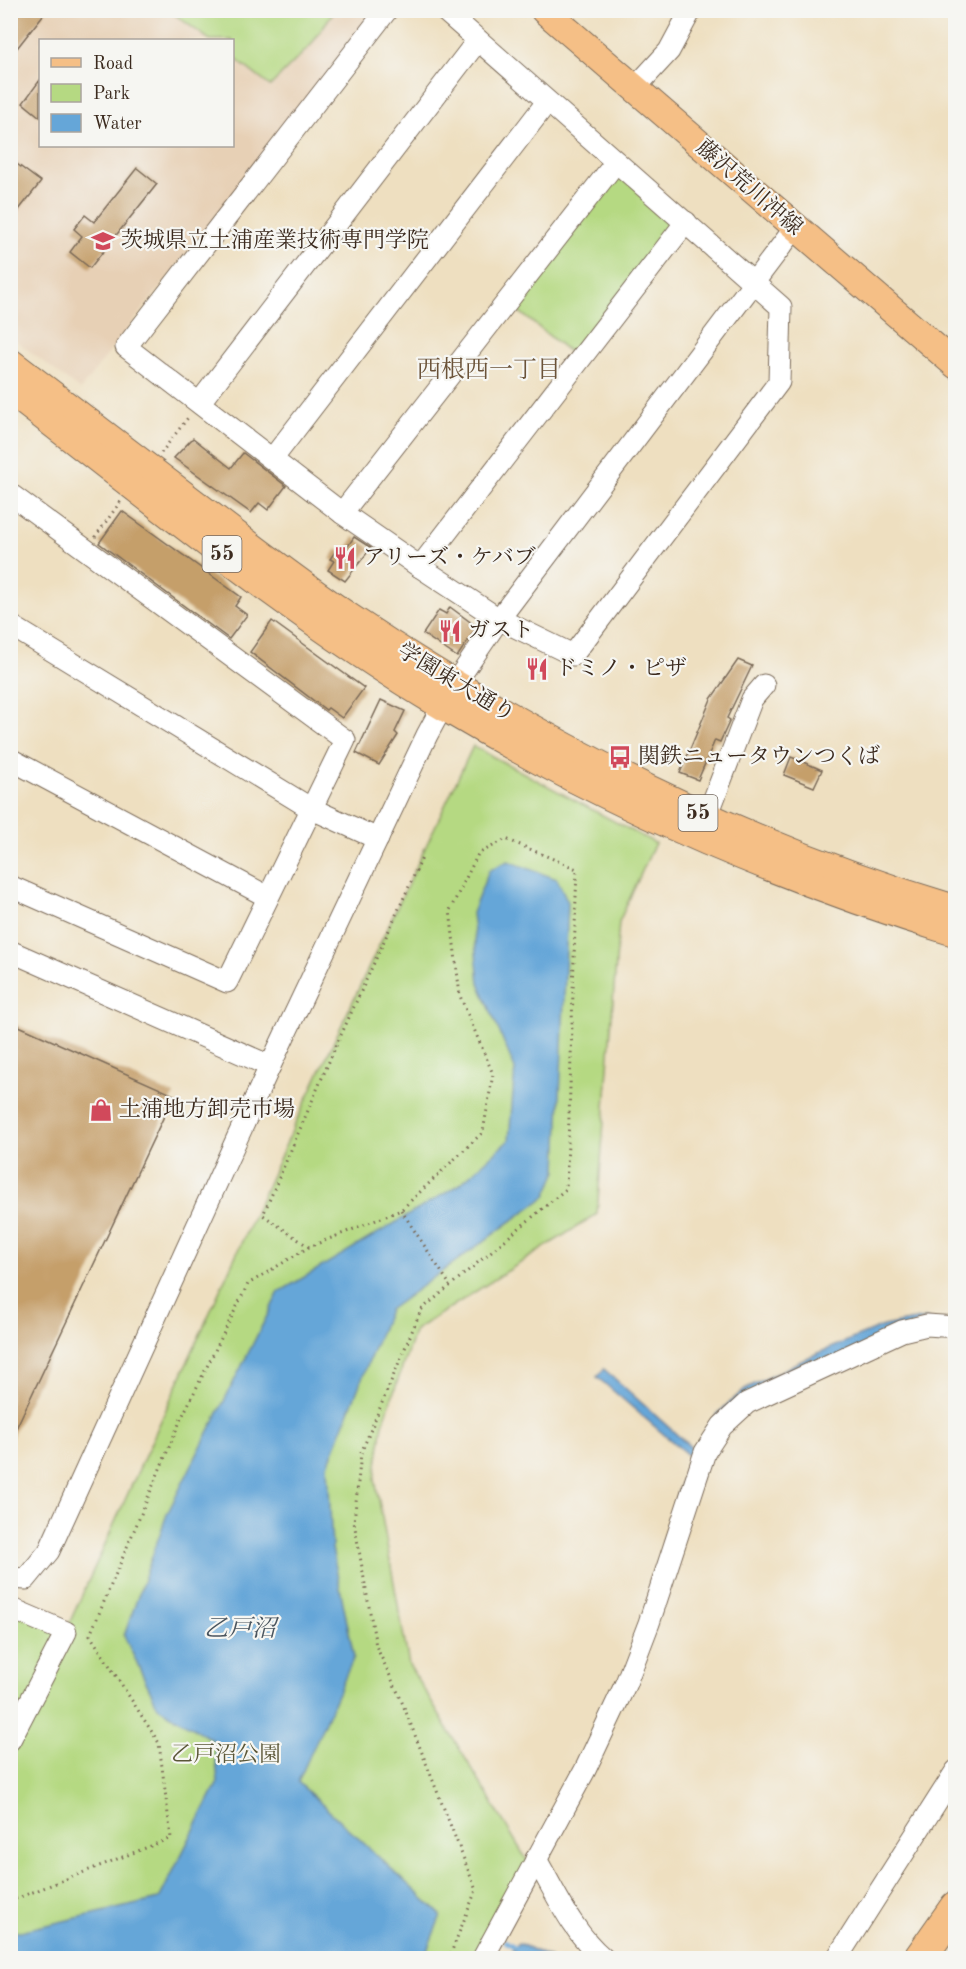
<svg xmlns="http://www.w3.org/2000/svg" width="966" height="1969" font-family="'Old Standard TT','Noto Serif JP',serif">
<rect width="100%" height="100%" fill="#f6f6f2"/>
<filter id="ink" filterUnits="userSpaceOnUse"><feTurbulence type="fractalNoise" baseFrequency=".0167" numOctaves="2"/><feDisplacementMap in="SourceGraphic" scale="12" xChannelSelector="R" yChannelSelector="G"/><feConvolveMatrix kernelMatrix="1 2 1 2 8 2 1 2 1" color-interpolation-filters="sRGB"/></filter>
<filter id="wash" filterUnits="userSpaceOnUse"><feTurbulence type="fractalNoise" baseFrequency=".008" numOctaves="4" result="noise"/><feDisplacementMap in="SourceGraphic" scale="24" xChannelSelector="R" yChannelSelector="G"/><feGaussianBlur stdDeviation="1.35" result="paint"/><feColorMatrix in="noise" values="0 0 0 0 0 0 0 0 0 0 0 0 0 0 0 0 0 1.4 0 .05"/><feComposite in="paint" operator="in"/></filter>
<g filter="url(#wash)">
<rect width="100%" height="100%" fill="#eedfc0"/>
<path fill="#e7d0b5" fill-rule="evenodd" d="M10 11H376L80 390 11 337ZM40 40H232V146H40Z"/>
<g fill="#b5d982" stroke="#788250" stroke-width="1.5">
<path d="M170 11H334L311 45 270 86 233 57 232 40H210Z"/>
<path d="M617 168 683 226 573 355 516 309Z"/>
<path d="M473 746 655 843 619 922 597 1214 415 1330 383 1424 375 1479 409 1665 528 1862 478 1958H11L10 1603 68 1626 296 1122Z"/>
</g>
<g fill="#65a6d8" stroke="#50687b" stroke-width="1.5">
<path d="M508 861 557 879 568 902 557 1171 546 1196 389 1310 328 1465 332 1548 354 1657 298 1782 441 1915 424 1958H11V1933L159 1899 218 1782 214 1741 158 1707 124 1636 167 1514 279 1292 459 1185 509 1140 515 1069 479 983 472 913 489 870Z"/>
<path d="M925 1318 955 1331V1340L918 1336 925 1319 723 1421 672 1544 663 1541 689 1456 597 1377 604 1369 693 1449 716 1415 745 1389 811 1356 883 1326Z"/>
<path d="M518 1943 551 1958C537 1959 525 1960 512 1951Z"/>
</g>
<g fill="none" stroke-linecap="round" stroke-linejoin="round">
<path stroke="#65a6d8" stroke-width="4.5" d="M505 1941 521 1951"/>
</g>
<g id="blocks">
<g fill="#c59f6a">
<path d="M10 10H47L10 57Z"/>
<path d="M40 80V117L23 103Z"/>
<path d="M10 159 41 182 10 221Z"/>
<path d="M137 168 157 184 90 268 70 252 82 236 74 229 85 215 94 222Z"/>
<path d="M193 438 231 468 243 453 286 486 268 510 259 503 251 513 174 458Z"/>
<path d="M122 511 241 597 235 606 247 615 229 639 99 543Z"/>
<path d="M354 537 371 548 345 581 328 570 334 561 330 559 337 549 340 552 343 547 346 549Z"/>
<path d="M450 607 477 627 457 657 423 634 439 610 446 614Z"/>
<path d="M272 621 364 688 342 718 328 708 326 710 250 652Z"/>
<path d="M738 660 752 666 727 718 730 720 720 742 715 740 698 780 680 773 711 699Z"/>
<path d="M381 700 405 711 395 732 398 735 379 765 356 753Z"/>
<path d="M791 757 822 770 814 787 784 775Z"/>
<path d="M10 1022 174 1095 10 1441Z"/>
</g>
</g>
</g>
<g filter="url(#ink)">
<use href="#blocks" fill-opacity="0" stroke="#7a6957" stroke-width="1.5"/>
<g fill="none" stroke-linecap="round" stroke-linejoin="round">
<g stroke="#7a6957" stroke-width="23">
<g id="minor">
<path d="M387 10 126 347 342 513 420 567 499 619 573 655 779 382 781 307 444 10"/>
<path d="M634 89 669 51 691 10"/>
<path d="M200 402 478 40"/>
<path d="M273 458 547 102"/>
<path d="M10 494 345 740 227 982 10 886"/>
<path d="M342 513 616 162"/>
<path d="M420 567 686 222"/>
<path d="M10 625 310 808 378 839"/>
<path d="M10 759 268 897"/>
<path d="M707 817 752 699 764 685"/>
<path d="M10 951 270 1066"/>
<path d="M10 1578 26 1579 49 1551 270 1066 427 735 454 685 499 619 795 228"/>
<path d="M10 1608 66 1632 10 1740"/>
<path d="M536 1859C556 1893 572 1932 603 1958"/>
<path d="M483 1958 585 1770 626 1683 649 1623 705 1452 722 1426 747 1403 902 1331 927 1325 956 1327"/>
<path d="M837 1958 956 1771"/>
</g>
</g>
<g stroke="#7a6957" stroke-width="29">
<g id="major">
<path d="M544 10 956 365"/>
<path d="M10 362C76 413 142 463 208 513 255 549 302 585 351 618 538 742 739 844 956 909"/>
<path d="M10 391C151 499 290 615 442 706 603 802 777 878 956 933"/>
</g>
</g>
<g stroke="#7a6957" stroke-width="34">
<path id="highway" d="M920 1958 956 1907"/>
</g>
<g stroke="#7a6957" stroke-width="3" stroke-dasharray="1.5 4.5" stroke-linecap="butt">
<path d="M161 453 190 415"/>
<path d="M95 537 121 501"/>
<path d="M401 1210 450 1285"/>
<path d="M309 1247 263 1215 331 1057 422 858"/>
<path d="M10 1901 171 1838 159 1743 90 1635 181 1419 248 1284 309 1247 401 1210 483 1132 493 1074 460 996 450 910 478 854 506 839 577 869C573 976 571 1082 566 1189L421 1310 361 1453 354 1522 376 1646 400 1697 476 1890 449 1958"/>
</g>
<use href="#minor" stroke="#fff" stroke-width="21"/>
<use href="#major" stroke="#f5bf86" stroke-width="27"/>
<use href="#highway" stroke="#f5bf86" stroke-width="32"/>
</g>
</g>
<defs>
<g id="university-bare" transform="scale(1.8)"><path d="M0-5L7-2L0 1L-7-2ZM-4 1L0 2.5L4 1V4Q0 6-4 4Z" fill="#d1495b" stroke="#f6f6f2" stroke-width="2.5" paint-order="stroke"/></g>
<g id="restaurant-bare" transform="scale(1.8)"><path d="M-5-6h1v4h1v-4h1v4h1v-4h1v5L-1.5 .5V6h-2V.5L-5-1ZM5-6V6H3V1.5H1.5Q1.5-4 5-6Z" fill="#d1495b" stroke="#f6f6f2" stroke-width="2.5" paint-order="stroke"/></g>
<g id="bus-bare" transform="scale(1.8)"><path d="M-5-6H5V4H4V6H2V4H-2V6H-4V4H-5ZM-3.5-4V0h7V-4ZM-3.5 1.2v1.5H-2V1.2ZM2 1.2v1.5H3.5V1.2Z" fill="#d1495b" stroke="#f6f6f2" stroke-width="2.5" paint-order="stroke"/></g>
<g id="shop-bare" transform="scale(1.8)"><path d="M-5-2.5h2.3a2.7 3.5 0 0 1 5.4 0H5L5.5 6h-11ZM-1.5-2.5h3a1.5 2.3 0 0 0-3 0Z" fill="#d1495b" stroke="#f6f6f2" stroke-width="2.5" paint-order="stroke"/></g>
</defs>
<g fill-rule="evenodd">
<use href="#university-bare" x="103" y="241"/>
<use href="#restaurant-bare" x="345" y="558"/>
<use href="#restaurant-bare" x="450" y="631"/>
<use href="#restaurant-bare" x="537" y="669"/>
<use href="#bus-bare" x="620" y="757"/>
<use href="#shop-bare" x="101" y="1110"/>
</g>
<g text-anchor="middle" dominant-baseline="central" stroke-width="4.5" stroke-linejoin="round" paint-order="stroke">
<g fill="#f6f6f2" stroke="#73675e" stroke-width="1.5">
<rect x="202.5" y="536" width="39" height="36" rx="4.5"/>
<rect x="678.5" y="795" width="39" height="36" rx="4.5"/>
</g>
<g font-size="21" font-weight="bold" fill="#3b2a1e">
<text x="222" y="554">55</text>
<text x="698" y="813">55</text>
</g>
<g font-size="22" fill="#3b2a1e" stroke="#f6f6f2">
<text transform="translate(749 188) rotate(41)">藤沢荒川沖線</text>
<text transform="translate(456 683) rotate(31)">学園東大通り</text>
</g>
<g font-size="22" fill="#3b2a1e" stroke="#f6f6f2" text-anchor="start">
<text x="121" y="241">茨城県立土浦産業技術専門学院</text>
<text x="363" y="558">アリーズ・ケバブ</text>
<text x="468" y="631">ガスト</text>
<text x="555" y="669">ドミノ・ピザ</text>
<text x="638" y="757">関鉄ニュータウンつくば</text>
<text x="119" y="1110">土浦地方卸売市場</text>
</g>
<g font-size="22" fill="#5a5637" stroke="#f6f6f2">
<text x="226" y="1755">乙戸沼公園</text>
</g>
<g font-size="24" fill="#6b5339" stroke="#f6f6f2">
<text x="489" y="371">西根西一丁目</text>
</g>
<g font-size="24" font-style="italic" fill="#4a555f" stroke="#f6f6f2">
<text x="240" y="1630">乙戸沼</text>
</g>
</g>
<rect width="966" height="1969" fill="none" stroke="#f6f6f2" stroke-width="36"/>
<rect x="39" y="39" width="195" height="108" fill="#f6f6f2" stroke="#aba49d" stroke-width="1.5"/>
<rect x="51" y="58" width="30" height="9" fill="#f5bf86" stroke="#aba49d" stroke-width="1.5"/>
<text x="93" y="69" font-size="18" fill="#3b2a1e">Road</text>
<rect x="51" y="84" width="30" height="18" fill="#b5d982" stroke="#aba49d" stroke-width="1.5"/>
<text x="93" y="99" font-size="18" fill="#3b2a1e">Park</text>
<rect x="51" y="114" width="30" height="18" fill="#65a6d8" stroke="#aba49d" stroke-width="1.5"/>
<text x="93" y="129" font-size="18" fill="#3b2a1e">Water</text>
</svg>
